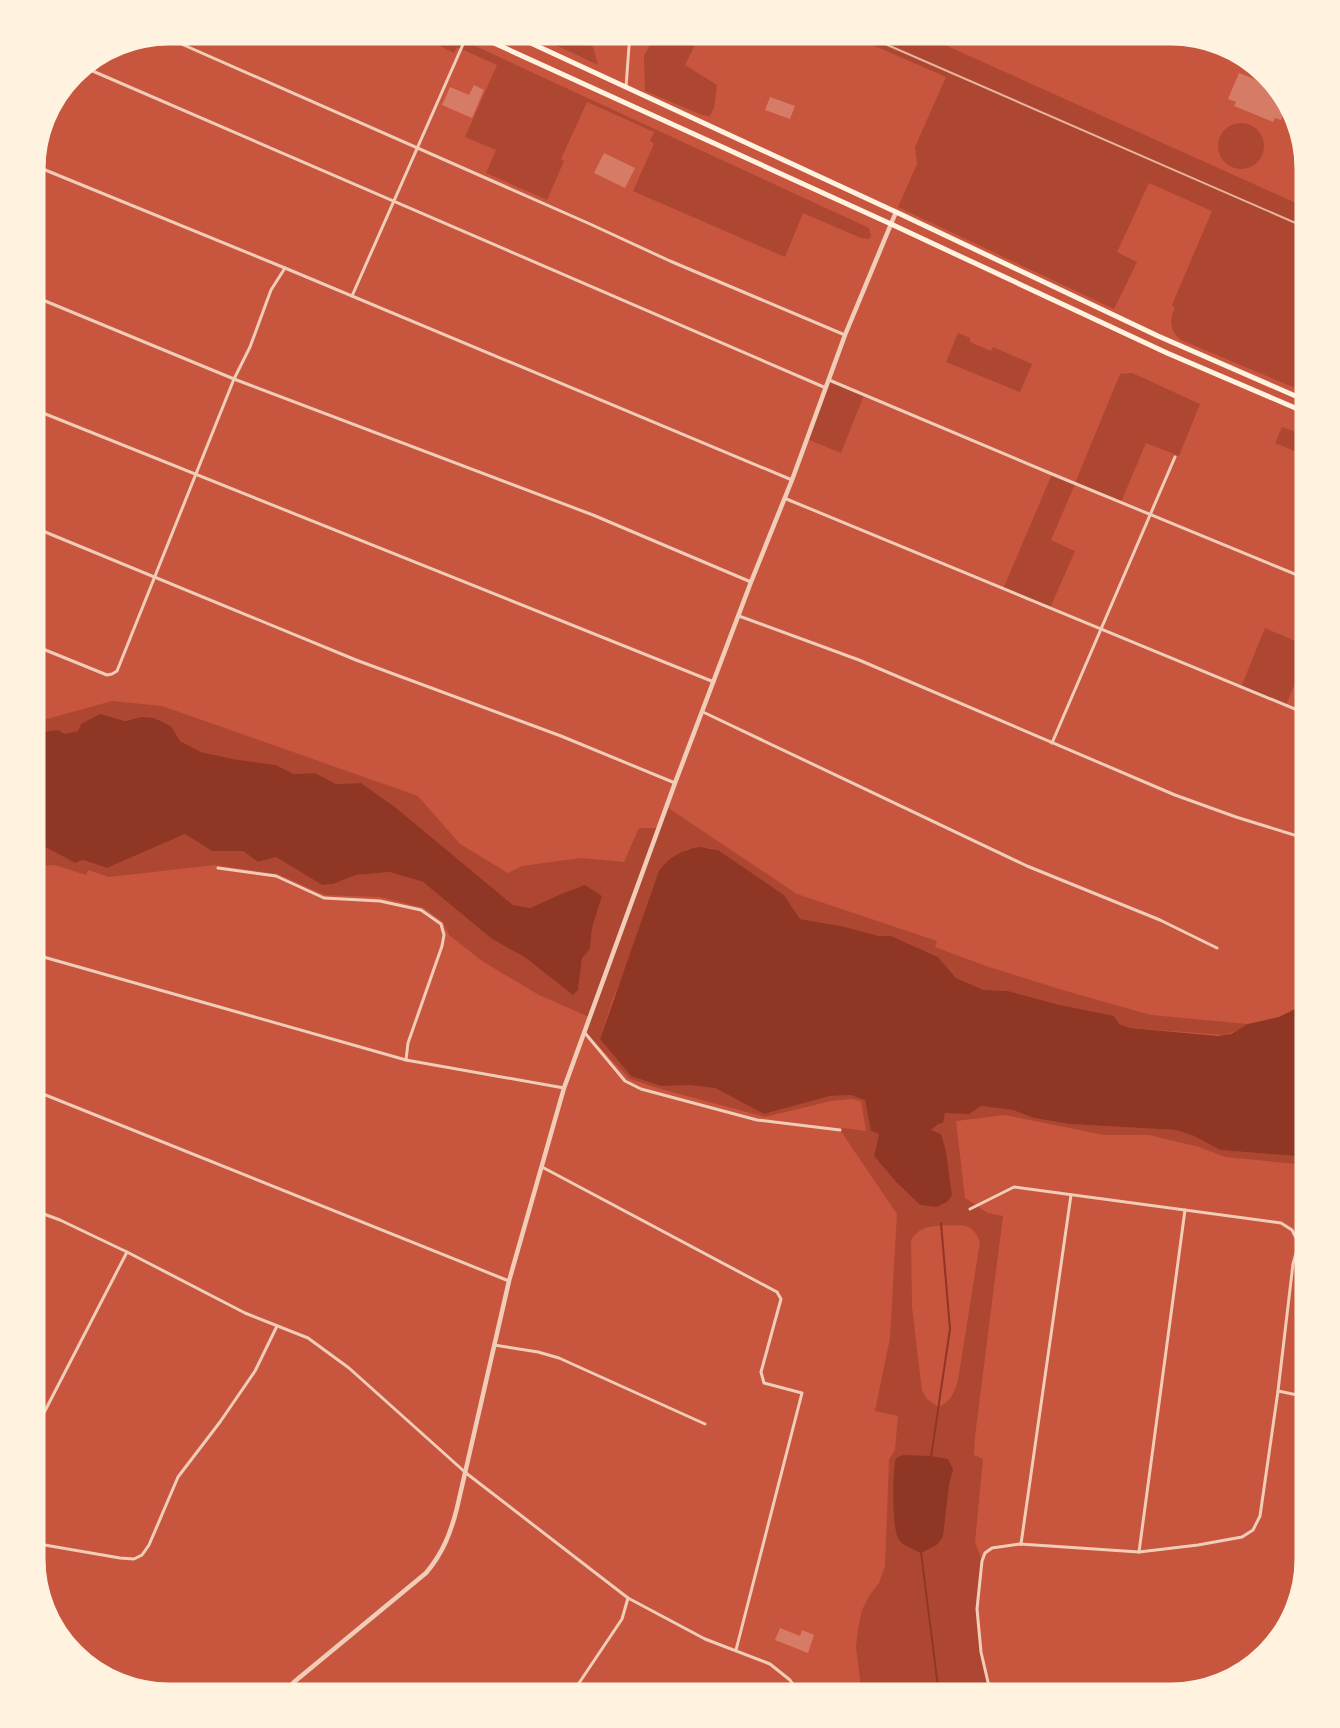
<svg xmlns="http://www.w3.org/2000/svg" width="1340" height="1728" font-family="Arial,sans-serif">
<rect width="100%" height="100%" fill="#c8553d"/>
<g fill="#ae4732" fill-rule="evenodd">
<path d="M414 33H447L869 228 871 236 869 239 861 238 803 213 785 257 633 191 654 144 650 141 654 132 587 102 561 159 564 161 547 200 486 173 496 150 465 137 497 65 457 47 454 53Z"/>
<path d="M565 33 593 47 598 65 541 38 546 35Z"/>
<path d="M656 33H701L685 65 717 85 714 108 710 116 702 115 645 91 644 56Z"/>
<path d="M845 33H923V35L1307 208V393L1181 340C1170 331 1169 320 1175 308L1172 305 1212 211 1149 183 1117 252 1137 262 1114 309 898 207 917 164 915 147 946 77Z"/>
<circle cx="1241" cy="146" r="23"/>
<path d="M958 333 970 338V342L991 351 993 347 1032 364 1020 392 946 362Z"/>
<path d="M1132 373 1200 404 1179 456 1146 443 1121 502 1075 484 1051 540 1075 551 1050 608 1003 589 1052 474 1075 483 1120 374Z"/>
<path d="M829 380 864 395 841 453 807 439Z"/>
<path d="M1282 427 1307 436V456L1275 443Z"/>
<path d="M1265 628 1307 646V655L1286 705 1241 687Z"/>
<path d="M112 701 162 706 418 796 460 844 508 873 522 866 581 858 624 862 639 828H659L667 807 797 894 937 941 935 947 986 966 1066 991 1151 1015 1248 1024 1241 1029 1224 1035 1130 1028 1060 1005 1008 991 984 990 956 978 938 957 891 936H879L841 926 800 919 784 895 718 850 710 848 688 849 672 857 612 1001 600 1039 631 1076 715 1088 764 1114 830 1096 851 1095 866 1100 871 1131 879 1134 874 1156 896 1182 920 1205 936 1207 952 1195 946 1151 941 1134 930 1130 938 1124 945 1113H969L981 1106 1013 1110 1034 1118 1069 1124 1176 1130 1194 1136 1220 1150 1307 1157V1165L1225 1157 1199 1147 1149 1135H1104L1005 1115 956 1121 965 1198 988 1213 1003 1216 975 1436 974 1455 983 1459 975 1542 982 1561 977 1609 979 1636 991 1695H862L856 1647 858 1629 862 1610 869 1596 879 1583 885 1566 889 1460 895 1450 898 1416 875 1411 890 1338 897 1214 840 1130 843 1128 866 1131 861 1101 851 1099 831 1101 765 1117 661 1089 630 1079 584 1031 589 1017 539 995 482 961 449 935 443 922 424 908 380 897 325 895 277 874 215 865 109 877 88 870 86 875 55 865 33 866V843L36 842 75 863 83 860 107 868 185 834 212 851H243L258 862 276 857 322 885 333 884 356 875 391 872 423 882 492 939 526 958 573 994 578 990 582 958 590 949 592 928 602 896 586 886 561 894 530 908 513 905 395 807 361 783 336 784 315 773 294 774 276 765 233 759 201 752 180 741 171 726 141 717 65 734 58 730 33 733V720L47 719ZM962 1225C972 1227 976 1232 980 1242L958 1380C954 1393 951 1402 938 1407L927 1399 922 1391 912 1307 911 1240C921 1222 944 1226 962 1225Z"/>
</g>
<g fill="#8f3625">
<path d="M100 714 125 721 141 717 154 718 171 726 180 741 201 752 233 759 276 765 294 774 315 773 336 784 361 783 395 807 513 905 530 908 561 894 585 885 602 896 592 928 590 949 582 958 578 990 573 995 526 958 492 939 423 882 390 872 356 875 333 884 322 885 276 857 258 862 243 851H212L185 834 107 868 83 860 75 863 36 842 33 843V733L58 730 65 734 78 731 81 724Z"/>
<path d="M699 847 718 850 784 895 800 919 841 926 879 936H891L938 957 956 978 984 990 1008 991 1060 1005 1114 1016 1119 1024 1130 1028 1218 1036 1231 1034 1248 1024 1279 1017 1307 1003V1157L1220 1150 1194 1136 1176 1130 1069 1124 1034 1118 1013 1110 981 1106 969 1114 945 1113 943 1123 938 1124 931 1130 941 1134 946 1151 952 1195 947 1202 936 1207 920 1205 896 1182 874 1156 879 1134 871 1131 865 1100 851 1095 830 1096 764 1114 715 1088 689 1085 661 1086 631 1076 600 1039 659 871C670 856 682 850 699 847Z"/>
<path d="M903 1455 931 1456 948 1459 953 1469 949 1485 943 1536 938 1544 921 1553C913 1549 902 1546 898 1538 892 1526 892 1471 896 1458Z"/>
</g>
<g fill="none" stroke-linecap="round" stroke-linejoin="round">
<g stroke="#8f3625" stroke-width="2">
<path d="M931 1457 950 1329 941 1223"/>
<path d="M921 1552 939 1695"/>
</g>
</g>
<g fill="#d67c66">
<path d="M1239 73 1281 90 1284 94 1288 104 1281 120 1275 118 1273 122 1234 106 1236 102 1228 99Z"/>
<path d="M474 85 484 90 472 118 442 105 450 87 469 95Z"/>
<path d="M770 97 795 106 790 119 765 110Z"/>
<path d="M604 153 635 168 625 188 594 173Z"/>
<path d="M780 1628 800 1636 802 1630 814 1635 808 1653 775 1640Z"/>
</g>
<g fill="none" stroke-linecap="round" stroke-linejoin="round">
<g stroke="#f1ccb7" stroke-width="3">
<path d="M161 35 590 224 670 261 845 335"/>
<path d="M81 66 826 388"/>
<path d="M626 87 630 33"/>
<path d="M33 165 285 268 792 480"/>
<path d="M33 296 234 379 593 515 751 582"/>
<path d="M352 296 468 33"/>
<path d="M829 380 1052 474 1307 579"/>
<path d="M33 409 714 682"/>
<path d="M784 498 1307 714"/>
<path d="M33 527 356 660 561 736 675 783"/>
<path d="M739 616 859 660 1175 795 1236 817 1307 839"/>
<path d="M33 645 107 675 112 674 117 671 234 379 250 347 271 290 285 268"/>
<path d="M703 712 1027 866 1160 920 1217 948"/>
<path d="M1052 743 1175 457"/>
<path d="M218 868 276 876 324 898 380 901 421 910 441 924 444 935 442 946 408 1043 406 1060"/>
<path d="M33 954 406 1060 564 1088"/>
<path d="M585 1033 625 1081 641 1089 757 1120 840 1130"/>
<path d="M33 1090 509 1281"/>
<path d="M542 1167 777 1292 781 1299 761 1372 764 1383 802 1393 736 1650"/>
<path d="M970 1209 1014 1187 1281 1223 1292 1230 1305 1255 1307 1256"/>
<path d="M33 1210 60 1220 127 1252 245 1313 308 1338 349 1368 466 1473 628 1598 705 1639 770 1664 790 1680 800 1695"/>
<path d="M494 1345 538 1352 559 1358 705 1424"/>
<path d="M1278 1391 1307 1397"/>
<path d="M33 1434 127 1252"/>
<path d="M33 1543 120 1558 134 1559 142 1555 149 1545 178 1477 220 1422 255 1371 277 1326"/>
<path d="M1021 1544 1071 1195"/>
<path d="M1139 1552 1185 1210"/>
<path d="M1214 1682 1255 1657 1264 1653"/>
<path d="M571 1695 622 1619 628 1598"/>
<path d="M991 1695 981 1652 977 1609 982 1561 985 1553 992 1548 1020 1544 1139 1552 1198 1545 1242 1537 1253 1530 1260 1516 1278 1391 1293 1264 1299 1243"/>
</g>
<path stroke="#f1ccb7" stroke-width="4.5" d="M282 1695 294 1682 426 1573C443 1553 451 1532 457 1508L509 1281 564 1088 675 783 751 582 792 480 845 335 896 212"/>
<g stroke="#fff3e0" stroke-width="5">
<path d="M472 33 891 224 1167 353 1307 413"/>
<path d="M509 33 896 212 1158 336 1307 401"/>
</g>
<path stroke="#e9b49f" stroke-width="2" d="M860 33 1307 228"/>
</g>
<path d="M0 0H1340V1728H0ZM169 44H1171A125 125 0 0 1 1296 169V1559A125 125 0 0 1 1171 1684H169A125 125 0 0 1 44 1559V169A125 125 0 0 1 169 44Z" fill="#fff3e0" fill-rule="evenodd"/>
<path fill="none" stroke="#fff3e0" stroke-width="3" d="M169 44H1171A125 125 0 0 1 1296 169V1559A125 125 0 0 1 1171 1684H169A125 125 0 0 1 44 1559V169A125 125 0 0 1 169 44Z"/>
</svg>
